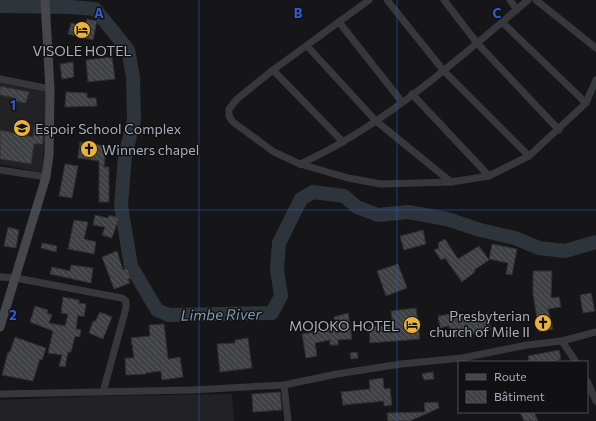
<svg xmlns="http://www.w3.org/2000/svg" width="596" height="421" font-family="Commissioner,sans-serif">
<defs>
<pattern id="building-back-hatch" width="6" height="6" patternUnits="userSpaceOnUse"><rect width="6" height="6" fill="#404145"/><path d="M-1 5l2 2M0 0l6 6M5-1l2 2" fill="none" stroke="#595a5e"/></pattern>
</defs>
<rect width="100%" height="100%" fill="#161618"/>
<g fill="#222225">
<path d="M0 82 46 92 43 173 0 164Z"/>
<path d="M232 394 234 421H0V400L105 396Z"/>
</g>
<g fill="none" stroke-linecap="round" stroke-linejoin="round">
<path stroke="#2d343b" stroke-width="14" d="M0 6 70 7 95 9 128 50 133 77 134 120 125 156 121 206 131 266 157 310 169 315 272 313 281 296 277 270 279 243 301 199 313 192 344 196 357 207 378 215 408 212 447 219 480 230 515 238 539 248 565 251 596 242"/>
</g>
<g fill="url(#building-back-hatch)" stroke="#303034">
<path d="M87 19 97 21 93 40 68 34 71 23 85 26Z"/>
<path d="M112 57 115 79 88 82 86 60Z"/>
<path d="M73 62 74 77 62 79 60 64Z"/>
<path d="M0 86 29 92 26 103 14 101 15 98 0 95Z"/>
<path d="M66 92 87 93V98H96L97 106 65 107Z"/>
<path d="M34 126H43V144H34L31 164 0 159V130L33 137Z"/>
<path d="M80 142 106 146 104 167H109V202H99V161L78 158Z"/>
<path d="M65 164 78 166 72 198 59 196Z"/>
<path d="M95 215 108 218 109 215 119 218 112 238 102 235 105 227 93 225Z"/>
<path d="M74 220 88 222 84 239 96 242 94 254 68 249Z"/>
<path d="M8 227 19 230 16 248 4 246Z"/>
<path d="M423 230 426 244 404 250 400 236Z"/>
<path d="M445 239 458 259 479 246 489 260 474 270 475 272 462 282 445 258 441 260 434 250 439 248 438 243Z"/>
<path d="M42 243 57 246 56 252 41 248Z"/>
<path d="M492 244 517 249 512 275 506 274 508 263 489 259Z"/>
<path d="M117 251 123 270 127 268 131 278 128 279 130 283 114 289 102 257Z"/>
<path d="M398 264 407 288 386 296 377 271Z"/>
<path d="M71 265 93 268 91 283 50 274 52 267 70 271Z"/>
<path d="M533 271H552L551 298 559 297 561 307 548 309 553 329 539 332 533 294Z"/>
<path d="M591 293 595 311 583 313 580 295Z"/>
<path d="M63 297 79 300V303L86 304 84 317 78 315 76 329 81 330 80 337 75 336 71 352H68L65 367 59 366 62 355 48 353 53 331 30 322 35 306 48 310 47 313 52 315 49 323 65 326 68 314 61 313Z"/>
<path d="M416 308 420 339 370 343 369 327 393 325 391 311Z"/>
<path d="M100 312 112 317 103 339 89 333 93 321 95 322Z"/>
<path d="M348 313 352 339 338 340V345H330V340L315 343 317 356 306 358 302 334 331 328 330 324 336 323 334 317Z"/>
<path d="M459 313 460 318 488 313 491 330 451 338 449 326 440 328 438 316Z"/>
<path d="M164 324 168 359 180 357 183 377 162 380 161 371 146 373V374L126 375 125 358H134L131 338 150 336 149 325Z"/>
<path d="M15 337 46 348 42 360 40 359 33 381 2 375 8 352H10Z"/>
<path d="M248 338 252 368 220 372 217 344 235 343V340Z"/>
<path d="M559 350 561 359 553 362H529L528 356Z"/>
<path d="M357 352 358 358 351 359 350 353Z"/>
<path d="M433 372 434 379 424 380 422 374Z"/>
<path d="M383 378 384 389 390 388 392 405 384 406V401L343 405 341 392 370 389 369 380Z"/>
<path d="M280 392 282 410 253 412 252 394Z"/>
<path d="M438 402 439 408 410 421H388L387 413 425 412 424 403Z"/>
<path d="M520 412H534L538 421H524Z"/>
</g>
<g fill="none" stroke-linecap="round" stroke-linejoin="round">
<g stroke="#37383c" stroke-width="7">
<path d="M369 0 273 70 237 99 229 109V116L233 122 274 152 300 164 348 178 381 184 451 182 489 176 529 156 586 103 596 80"/>
<path d="M387 0 443 70 529 156"/>
<path d="M444 0 477 43 559 130"/>
<path d="M510 0 517 10"/>
<path d="M536 0 596 48"/>
<path d="M339 22 402 102"/>
<path d="M503 23 586 103"/>
<path d="M307 46 376 121 451 182"/>
<path d="M273 70 343 142"/>
<path d="M0 79 50 89"/>
<path d="M412 94 489 176"/>
<path d="M300 164C384 126 458 59 528 0"/>
<path d="M0 170 46 177"/>
<path d="M0 277 16 278 111 296 122 298 126 301V308L103 392"/>
<path d="M562 341 596 332"/>
<path d="M587 381 596 401"/>
<path d="M284 385 288 421"/>
<path d="M0 394 191 390 284 385 337 374 401 364 462 358 527 345 562 341 576 362"/>
</g>
<path stroke="#45474c" stroke-width="9" d="M0 327 46 177 49 155 50 89 45 0"/>
</g>
<path fill="none" stroke="#325cd3" stroke-width="1" stroke-opacity="0.55" d="M199 0V421M397 0V421M0 210H596"/>
<defs>
<g id="hotel-disc" transform="scale(0.9)"><circle r="9.5" fill="#e9b13d" stroke="#111113"/><path d="M-6-4.5h1.5V1H6V5H4.5V3h-9V5H-6ZM-4 0a1.8 1.8 0 1 1 3.6 0ZM.5 0V-2.5h3Q6-2.5 6 0Z" fill="#111"/></g>
<g id="school-disc" transform="scale(0.9)"><circle r="9.5" fill="#e9b13d" stroke="#111113"/><path d="M0-5L7-2L0 1L-7-2ZM-4 1L0 2.5L4 1V4Q0 6-4 4Z" fill="#111"/></g>
<g id="church-disc" transform="scale(0.9)"><circle r="9.5" fill="#e9b13d" stroke="#111113"/><path d="M-1.2-6h2.4v3.5h3.3v2.4h-3.3V6h-2.4V-.1h-3.3v-2.4h3.3Z" fill="#111"/></g>
</defs>
<g fill-rule="evenodd">
<use href="#hotel-disc" x="82" y="30"/>
<use href="#school-disc" x="22" y="128"/>
<use href="#church-disc" x="89" y="149"/>
<use href="#church-disc" x="543" y="323"/>
<use href="#hotel-disc" x="412" y="325"/>
</g>
<g text-anchor="middle" dominant-baseline="central" stroke-width="3" stroke-linejoin="round" paint-order="stroke">
<g font-size="14" fill="#a9adb7" stroke="#111113" text-anchor="start">
<text x="82" y="50" text-anchor="middle">VISOLE HOTEL</text>
<text x="35" y="128">Espoir School Complex</text>
<text x="102" y="149">Winners chapel</text>
<text x="530" y="315" text-anchor="end">Presbyterian<tspan x="530" dy="16">church of Mile II</tspan></text>
<text x="399" y="325" text-anchor="end">MOJOKO HOTEL</text>
</g>
<g font-size="15" font-style="italic" fill="#819ab0" stroke="#111113">
<text transform="translate(221 314) rotate(-1)">Limbe River</text>
</g>
</g>
<g font-size="13" text-anchor="middle" font-weight="bold" fill="#325cd3" stroke="#111113" stroke-width="3" stroke-linejoin="round" paint-order="stroke">
<text x="99" y="18">A</text>
<text x="298" y="18">B</text>
<text x="497" y="18">C</text>
<text x="13" y="110">1</text>
<text x="13" y="320">2</text>
</g>
<rect x="458" y="361" width="130" height="52" fill="#111113" stroke="#4e4f55"/>
<rect x="466" y="374" width="20" height="6" fill="#45474c" stroke="#4e4f55"/>
<text x="494" y="381" font-size="12" fill="#a9adb7">Route</text>
<rect x="466" y="391" width="20" height="12" fill="url(#building-back-hatch)" stroke="#4e4f55"/>
<text x="494" y="401" font-size="12" fill="#a9adb7">Bâtiment</text>
</svg>
